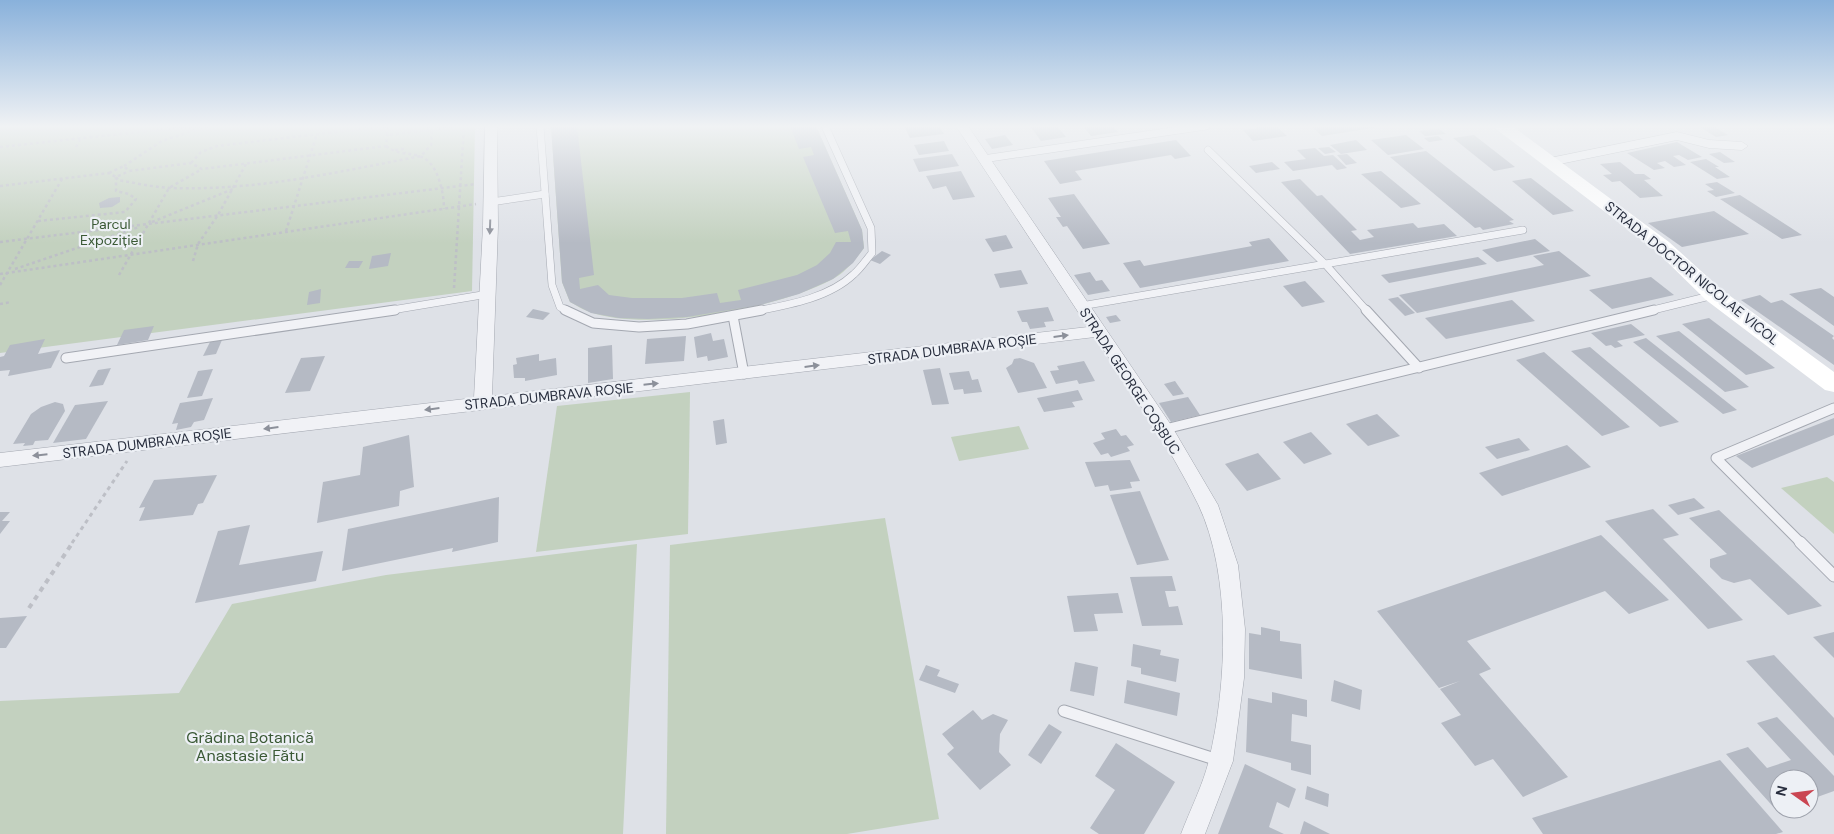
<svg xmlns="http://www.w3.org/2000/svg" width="1834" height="834" font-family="'DM Sans',sans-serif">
<rect width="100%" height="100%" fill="#dee1e7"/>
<g fill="#c3d1bf">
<path d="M0 126H475L472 291 0 353Z"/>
<path d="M551 126H816L862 230 864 248C855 260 845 273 831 280 779 308 647 333 590 312 583 310 576 305 570 302L562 282Z"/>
<path d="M690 392 688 534 536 552 557 406Z"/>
<path d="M1019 426 1029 449 959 461 951 437Z"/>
<path d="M1827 477 1834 482V534L1781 488Z"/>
<path d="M885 518 939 819 847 834H666L670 545Z"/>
<path d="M637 544 623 834H0V701L179 693 232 604 386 575Z"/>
</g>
<g fill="#b5bac4">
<path d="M551 126H577L594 275 579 278 580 289 598 285 609 295 632 298H682L717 293 720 303 741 300 738 290 797 275 817 265 830 253 836 242H851L848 231 835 233 803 157 814 155 811 147 799 149 790 126H816L862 230 864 248 853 263 833 279 799 294 760 305 687 317 648 319 619 318 591 313 570 302 562 282Z"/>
<path d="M904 126H939L944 134 910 138Z"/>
<path d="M1030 126H1057L1066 137 1041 141Z"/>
<path d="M1083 126H1113L1118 132 1091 136Z"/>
<path d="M1255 126H1276L1287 136 1253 141 1243 130 1257 128Z"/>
<path d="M1311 126H1379V127L1322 136Z"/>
<path d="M1698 126H1722L1716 128 1728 135 1716 137Z"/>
<path d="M1439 129 1446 134 1425 136 1419 131Z"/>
<path d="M1005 135 1013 145 992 149 985 139Z"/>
<path d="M1406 135 1424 149 1388 155 1371 140Z"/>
<path d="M1474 135 1515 167 1494 171 1453 138Z"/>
<path d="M1438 136 1443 140 1429 142 1424 138Z"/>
<path d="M1176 140 1191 156 1175 159 1171 155 1075 171 1082 180 1060 184 1044 161Z"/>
<path d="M1356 140 1367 150 1341 154 1330 145Z"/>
<path d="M944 141 949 151 919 155 914 145Z"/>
<path d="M1677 142 1702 157 1688 160 1679 155 1673 156 1686 165 1674 167 1665 161 1657 163 1665 168 1654 170 1627 153Z"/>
<path d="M1329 147 1336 152 1325 154 1318 148Z"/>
<path d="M1315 148 1324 156 1333 155 1347 168 1337 170 1332 165 1293 171 1284 162 1306 159 1297 150Z"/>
<path d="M1426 151 1514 220 1509 221 1514 224 1483 230 1480 227 1475 228 1390 157Z"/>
<path d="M1720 152 1735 162 1724 163 1709 154Z"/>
<path d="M952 154 959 166 919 172 913 159Z"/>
<path d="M1347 154 1357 163 1346 165 1337 155Z"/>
<path d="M1706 159 1719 167H1715L1730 177 1717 179 1690 162Z"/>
<path d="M1272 162 1280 169 1256 173 1249 166Z"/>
<path d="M1620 162 1635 174H1644L1651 179 1644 180 1663 196 1640 198 1620 181 1612 182 1603 175 1612 174 1600 164Z"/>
<path d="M961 171 975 197 953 200 946 186 933 189 926 176Z"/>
<path d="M1381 171 1421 204 1401 208 1361 174Z"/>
<path d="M1531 178 1574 211 1553 215 1512 181Z"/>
<path d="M1300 179 1317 196 1322 195 1357 230 1351 231 1360 240 1374 237 1367 230 1413 223 1418 228 1444 224 1457 236 1350 254 1281 182Z"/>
<path d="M1717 182 1735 193 1716 197 1707 191 1714 190 1705 184Z"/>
<path d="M1074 194 1110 244 1083 249 1067 226 1063 227 1056 217H1061L1048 198Z"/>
<path d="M1740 195 1802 235 1782 239 1720 199Z"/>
<path d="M120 197V202L112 207 100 208 99 203 109 198Z"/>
<path d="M1714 211 1749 234 1682 247 1648 223Z"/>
<path d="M1006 235 1013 248 993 252 985 239Z"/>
<path d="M1269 238 1289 261 1140 288 1123 263 1140 260 1144 266 1252 246 1249 242Z"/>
<path d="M1535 239 1550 251 1497 262 1482 250Z"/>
<path d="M882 251 891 255 880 264 870 260Z"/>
<path d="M1559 251 1591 276 1417 313 1399 295 1544 265 1533 256Z"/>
<path d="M391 253 388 266 369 269 372 256Z"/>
<path d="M1478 257 1487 264 1389 283 1381 275Z"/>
<path d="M349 261H363L359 268H345Z"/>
<path d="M1021 270 1028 284 1000 288 994 274Z"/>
<path d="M1090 272 1096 281 1102 280 1110 291 1088 295 1074 275Z"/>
<path d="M1651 277 1674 295 1612 309 1589 290Z"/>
<path d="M1305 281 1325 302 1302 307 1283 286Z"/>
<path d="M1821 288 1834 297V326L1789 294Z"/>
<path d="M321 289 320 303 307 305 309 292Z"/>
<path d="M1760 295 1771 303 1782 300 1834 336 1832 338 1834 340V365L1741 300Z"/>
<path d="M1398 297 1415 313 1405 316 1388 299Z"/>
<path d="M1512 300 1535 321 1446 339 1425 318Z"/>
<path d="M1048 307 1054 321 1044 322 1046 327 1030 329 1027 322H1022L1017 311Z"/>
<path d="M533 309 550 313 543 320 526 317Z"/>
<path d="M1116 315 1121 321 1110 323 1106 317Z"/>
<path d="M1709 318 1775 368 1746 375 1682 324Z"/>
<path d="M1631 324 1645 335 1617 341 1623 346 1615 348 1611 345 1606 346 1591 333Z"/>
<path d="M154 326 148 340 117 345 124 330Z"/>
<path d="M1679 331 1749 387 1725 392 1656 336Z"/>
<path d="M711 333 713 341 724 339 728 357 708 361 707 356 697 358 694 337Z"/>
<path d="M686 336 684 361 645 364 647 339Z"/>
<path d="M1646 338 1737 410 1723 414 1633 342Z"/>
<path d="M45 339 38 354 60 350 51 368 8 376 10 370 0 371V357L4 356 10 345Z"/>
<path d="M222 340 216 354 203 356 210 342Z"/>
<path d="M612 345 613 379 588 383V348Z"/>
<path d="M1590 347 1679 422 1660 427 1571 351Z"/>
<path d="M1544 352 1630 427 1602 436 1516 360Z"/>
<path d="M539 354V361L556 358 557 375 525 381V378H514L513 365 517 364 516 358Z"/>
<path d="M325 356 310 391 285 393 301 358Z"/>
<path d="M1020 358 1034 363 1047 388 1018 393 1006 368 1012 364 1014 359Z"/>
<path d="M1084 361 1095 381 1079 384 1077 380 1056 384 1050 371 1059 370 1057 366Z"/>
<path d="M111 368 103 385 89 387 98 370Z"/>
<path d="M940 368 949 404 932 405 923 370Z"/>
<path d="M213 369 202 396 187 398 198 371Z"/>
<path d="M969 371 972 380 978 379 982 392 964 394 963 389 954 390 949 373Z"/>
<path d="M1175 381 1184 394 1173 396 1164 384Z"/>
<path d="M1078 390 1083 400 1072 402 1075 407 1044 412 1037 398Z"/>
<path d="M1188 397 1200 415 1171 422 1159 403Z"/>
<path d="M213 398 204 420 194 422 191 427 176 430 178 423 172 424 180 403Z"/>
<path d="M108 401 86 439 53 443 75 405Z"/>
<path d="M55 402 63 404 65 411 48 440 35 441 33 445 23 446 25 443 13 444 31 414 41 407Z"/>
<path d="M1377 414 1400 436 1368 446 1346 424Z"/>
<path d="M1834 418V435L1752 468 1736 456Z"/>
<path d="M724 419 727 443 716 445 713 421Z"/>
<path d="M1116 429 1121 436 1126 435 1134 445 1127 447 1130 451 1111 457 1108 453 1101 455 1093 443 1105 439 1101 433Z"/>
<path d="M1311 432 1332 454 1304 464 1283 442Z"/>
<path d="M409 435 414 487 400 491 399 506 317 523 323 482 360 475 363 447Z"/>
<path d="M1519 438 1530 450 1497 459 1485 447Z"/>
<path d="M1567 445 1591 467 1502 496 1479 473Z"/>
<path d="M1258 453 1281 479 1247 491 1225 464Z"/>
<path d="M1130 460 1140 481 1130 482 1132 488 1110 491 1108 485 1095 487 1085 462Z"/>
<path d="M217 475 203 503 198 504 193 515 139 521 145 507 139 508 154 480Z"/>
<path d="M1140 491 1169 560 1137 565 1110 495Z"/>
<path d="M499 497 498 542 452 552 453 548 342 571 348 529Z"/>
<path d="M1694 498 1705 508 1678 515 1668 505Z"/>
<path d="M1653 509 1679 535 1663 539 1743 620 1708 629 1605 521Z"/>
<path d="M1719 510 1822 606 1788 615 1750 579 1734 583 1722 579 1710 567V559L1727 554 1689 518Z"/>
<path d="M0 512H10L2 521H10L0 534Z"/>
<path d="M250 525 239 565 323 551 316 581 195 603 218 531Z"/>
<path d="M1601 535 1669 600 1629 614 1605 591 1467 641 1491 669 1479 674 1568 777 1523 797 1493 759 1475 766 1441 723 1461 715 1440 689 1460 681 1439 688 1377 611Z"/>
<path d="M1172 576 1176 591H1165L1169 607 1178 606 1183 625 1142 626 1130 577Z"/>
<path d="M1118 593 1123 613 1094 614 1098 631 1074 632 1067 596Z"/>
<path d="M27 616 6 648H0V618Z"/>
<path d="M1261 627 1280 631V641L1301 644 1302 679 1249 669V633L1261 635Z"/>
<path d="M1834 632V658L1813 637Z"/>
<path d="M1133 644 1161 650 1160 655 1179 659 1176 682 1141 674V668L1131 666Z"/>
<path d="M1774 655 1834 718V756L1746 661Z"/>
<path d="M1075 662 1098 667 1094 696 1070 691Z"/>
<path d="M926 665 940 670 937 676 959 684 955 693 919 680Z"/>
<path d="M1127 680 1180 693 1177 716 1124 703Z"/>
<path d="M1334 680 1362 690 1360 710 1331 701Z"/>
<path d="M1272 692 1307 700V717L1292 714 1291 741 1311 745V775L1291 770V763L1246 752 1248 698 1272 703Z"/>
<path d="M973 710 982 720 993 714 1008 720 1000 734 999 752 1011 765 980 790 947 754 954 748 942 734Z"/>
<path d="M1777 717 1834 776V791L1809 800V779H1779L1777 811 1726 754 1748 747 1767 768 1791 760 1757 723Z"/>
<path d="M1049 724 1062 732 1041 764 1028 755Z"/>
<path d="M1116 743 1175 782 1144 834H1099L1090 828 1115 790 1095 776Z"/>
<path d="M1720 760 1783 832 1776 834H1543L1532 818Z"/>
<path d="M1245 764 1296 789 1289 808 1277 802 1269 827 1284 834H1218Z"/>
<path d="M1307 786 1329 794 1328 807 1305 799Z"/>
<path d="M1304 821 1330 834H1300Z"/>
</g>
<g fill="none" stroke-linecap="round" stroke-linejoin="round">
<g stroke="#a4a8b1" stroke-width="8">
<g id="lane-far2">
<path d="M540 126 552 285 560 307 568 311"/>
<path d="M1208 150 1326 265 1367 311"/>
<path d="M983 159 1206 126"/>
<path d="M491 202 545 194"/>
<path d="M1081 306 1523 230"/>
<path d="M386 311 488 294"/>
<path d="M756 311C788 305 829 298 854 274 861 268 866 260 872 253L871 228 825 126"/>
<path d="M1649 311 1714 295"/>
</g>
</g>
<g stroke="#a4a8b1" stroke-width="11">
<g id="lane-far1">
<path d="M565 310 593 323 639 327 687 324 762 310"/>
<path d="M1366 310 1419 368"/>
<path d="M733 316 744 374"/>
<path d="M66 358 395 310"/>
<path d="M1165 429 1654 310"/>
<path d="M1801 543 1716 458 1834 408"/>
</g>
</g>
<g stroke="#a4a8b1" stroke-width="13">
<g id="lane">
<path d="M1800 542 1834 576"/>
<path d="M1064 711 1221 761"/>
</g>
</g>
<g stroke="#a4a8b1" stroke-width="1">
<g id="street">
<path d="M485 126H497L498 226 492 396 1088 327 956 126H968L1171 425 1218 505 1238 565 1245 629 1244 678 1233 761 1205 834H1181C1190 810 1203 785 1209 760 1227 685 1232 575 1198 504 1169 445 1131 391 1095 337L0 467V453L474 398 483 226Z"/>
<path d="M1677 132 1709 140 1742 142 1748 146 1742 150 1709 148 1677 140 1550 166 1543 162 1550 158Z"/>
</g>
</g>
<g stroke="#bdbfc6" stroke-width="2.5" stroke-dasharray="3 3" stroke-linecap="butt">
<path d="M387 126V135L453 127"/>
<path d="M183 127 197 129"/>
<path d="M386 146C399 155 405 152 419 156 438 161 444 193 444 209"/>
<path d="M0 147 185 127"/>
<path d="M76 147 80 139"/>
<path d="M395 150 404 149 405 153"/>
<path d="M191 163 201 152 217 146 387 126"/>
<path d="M124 166 162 141 207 126"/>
<path d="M109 173 124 166 129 171 191 163 202 169 386 146 387 135"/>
<path d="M116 177 118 180C135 183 153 187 171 188 256 191 338 172 421 156L431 145 432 130 427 126"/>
<path d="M0 186 109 173 116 177 129 171"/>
<path d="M38 221 125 212 136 199 129 194 116 191V178"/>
<path d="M152 222 233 189"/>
<path d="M286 231 317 134"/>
<path d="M0 242 476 184"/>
<path d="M193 261 198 244 218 215 246 164"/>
<path d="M15 269 139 227"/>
<path d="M0 274 476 204"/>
<path d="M119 275 169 188 202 169"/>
<path d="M0 285 62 179"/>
<path d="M454 288 464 126"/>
<path d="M0 304 11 302"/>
</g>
<path stroke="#bdbfc6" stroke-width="3" stroke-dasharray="4 4" stroke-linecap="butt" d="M72 543 127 461"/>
<path stroke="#bdbfc6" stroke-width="4" stroke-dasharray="5 5" stroke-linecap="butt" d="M29 608 73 542"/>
<use href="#lane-far2" stroke="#f1f2f6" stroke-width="7"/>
<use href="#lane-far1" stroke="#f1f2f6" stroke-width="9"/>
<use href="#lane" stroke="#f1f2f6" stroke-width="11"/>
<use href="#street" fill="#f1f2f6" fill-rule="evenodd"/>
<path fill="#fff" fill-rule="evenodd" d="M1492 126H1512L1669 242 1722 290 1834 372V392L1825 390 1706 300 1655 250Z"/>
</g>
<defs><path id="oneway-solid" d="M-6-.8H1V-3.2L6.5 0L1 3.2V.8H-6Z" transform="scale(1.25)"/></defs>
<g fill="#8c909a">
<use href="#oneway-solid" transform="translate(490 227) rotate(92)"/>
<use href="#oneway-solid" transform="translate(1061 336) rotate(-7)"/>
<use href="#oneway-solid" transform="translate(812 366) rotate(-7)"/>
<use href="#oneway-solid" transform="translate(651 384) rotate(-6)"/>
<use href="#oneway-solid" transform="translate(432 409) rotate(173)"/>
<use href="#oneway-solid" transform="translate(271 428) rotate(173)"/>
<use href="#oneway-solid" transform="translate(40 455) rotate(174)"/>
</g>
<linearGradient id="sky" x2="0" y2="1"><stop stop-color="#89b1db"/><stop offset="0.52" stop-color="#f0f2f4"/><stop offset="1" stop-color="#f0f2f4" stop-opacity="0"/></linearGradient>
<rect width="1834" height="243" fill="url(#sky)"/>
<g text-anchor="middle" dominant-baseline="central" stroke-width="4.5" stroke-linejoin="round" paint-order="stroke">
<g font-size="14" fill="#3a5935" stroke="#edf0f5">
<text x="111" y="224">Parcul<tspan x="111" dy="16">Expoziției</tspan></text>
</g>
<g font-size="14" fill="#282e3e" stroke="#edf0f5">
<text transform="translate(1692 273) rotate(39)">STRADA DOCTOR NICOLAE VICOL</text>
<text transform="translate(952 349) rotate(-7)">STRADA DUMBRAVA ROȘIE</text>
<text transform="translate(1130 381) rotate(57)">STRADA GEORGE COȘBUC</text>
<text transform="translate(549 396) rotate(-6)">STRADA DUMBRAVA ROȘIE</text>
<text transform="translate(147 443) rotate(-7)">STRADA DUMBRAVA ROȘIE</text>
</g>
<g font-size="16" fill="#3a5935" stroke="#edf0f5">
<text x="250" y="737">Grădina Botanică<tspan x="250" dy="18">Anastasie Fătu</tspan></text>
</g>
</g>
<g transform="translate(1794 794) rotate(284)"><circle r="24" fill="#edf0f5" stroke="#9ea2ac"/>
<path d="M0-4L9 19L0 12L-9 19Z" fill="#ca4552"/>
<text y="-8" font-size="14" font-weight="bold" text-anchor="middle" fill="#282e3e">N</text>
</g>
</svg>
